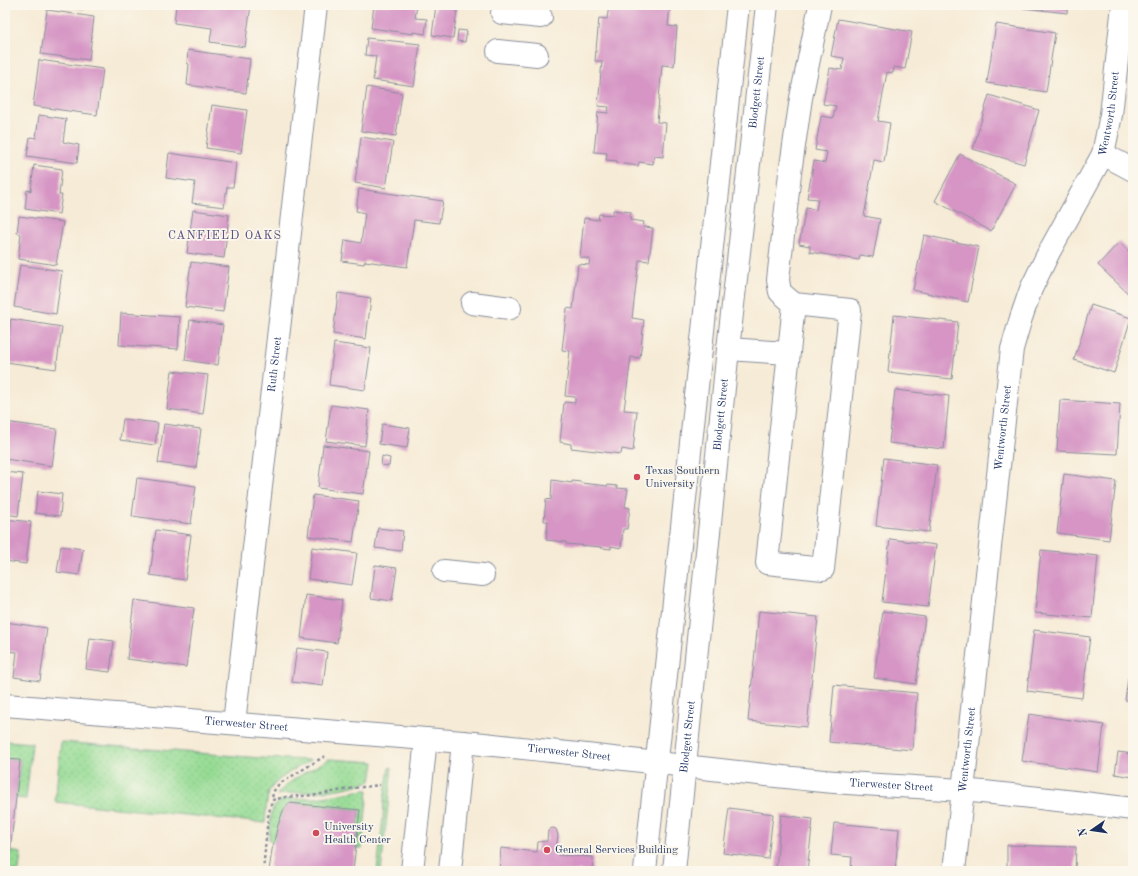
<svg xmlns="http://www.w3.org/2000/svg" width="1138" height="876" font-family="'Old Standard TT',serif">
<defs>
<pattern id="grass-dots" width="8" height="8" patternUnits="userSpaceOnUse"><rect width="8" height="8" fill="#97dc95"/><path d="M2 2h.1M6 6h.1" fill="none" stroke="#82bd83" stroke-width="1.8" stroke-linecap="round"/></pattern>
</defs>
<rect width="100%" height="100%" fill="#fbf7ec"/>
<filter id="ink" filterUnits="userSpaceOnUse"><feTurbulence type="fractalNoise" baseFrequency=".025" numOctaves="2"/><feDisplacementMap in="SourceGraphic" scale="8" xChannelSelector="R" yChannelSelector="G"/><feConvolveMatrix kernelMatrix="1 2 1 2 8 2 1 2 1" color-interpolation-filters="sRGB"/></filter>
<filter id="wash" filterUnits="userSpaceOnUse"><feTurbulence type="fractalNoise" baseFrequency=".012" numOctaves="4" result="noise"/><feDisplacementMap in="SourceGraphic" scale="16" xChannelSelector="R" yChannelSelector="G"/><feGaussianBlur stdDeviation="0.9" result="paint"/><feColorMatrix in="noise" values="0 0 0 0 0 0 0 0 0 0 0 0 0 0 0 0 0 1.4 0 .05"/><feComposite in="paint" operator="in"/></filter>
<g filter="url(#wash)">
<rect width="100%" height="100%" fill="#f6ebd6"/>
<g fill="url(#grass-dots)" stroke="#59867a">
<path d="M6 741 32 743 26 799 16 798 20 760 5 759Z"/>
<path d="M61 742 260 758 311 760C299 767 274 779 269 792 266 801 266 813 265 823L55 802Z"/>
<path d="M329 759 374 762 371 781C351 788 329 791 309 792 298 793 287 793 277 795 289 779 311 770 329 759Z"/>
<path d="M392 767 381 871H377L383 818 384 800 389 768Z"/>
<path d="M363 790H368L362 849 355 848 360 810 290 803 283 812 274 842 269 840 271 816 273 808 280 801 287 799 317 798Z"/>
<path d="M10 851 21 853 19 871H8Z"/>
</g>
<g id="blocks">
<g fill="#d695c5">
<path d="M59 5H85L84 9 59 6Z"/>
<path d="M176 5H251L245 47 210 42 212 28 174 23Z"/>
<path d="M374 5H417L415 18 427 19 425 34 413 32V34L371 28Z"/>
<path d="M436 5H458L453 38 432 35Z"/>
<path d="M609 5H670L668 26 677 27 674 66 662 65 657 122 666 123 663 157 654 156 653 164 639 162 638 166 617 163V161L606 160 607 153 594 152 598 112 608 113 609 107 598 106 602 61H595L599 18 607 19Z"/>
<path d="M1023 5H1068L1067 13 1023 8Z"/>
<path d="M47 10 94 17 89 60 41 54Z"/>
<path d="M838 19 912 32 905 69 894 67 893 73 887 72 878 121 890 123 884 162 874 160 864 216 880 219 873 257 860 255 859 260 810 252V246L799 244 806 208 816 210 818 199 807 198 814 161 825 163 827 152 815 150 821 116 833 118 836 106 823 104 830 68 842 70 844 58 831 56Z"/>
<path d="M996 24 1055 33 1046 92 987 83Z"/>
<path d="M458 30 467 31 465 42 457 41Z"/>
<path d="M367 38 420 44 414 86 373 80 376 56 365 55Z"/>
<path d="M188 50 250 59 246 93 187 85 189 64 187 63Z"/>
<path d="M39 60 103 69 97 115 33 106Z"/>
<path d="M367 87 402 93 396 136 361 131Z"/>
<path d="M989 95 1039 110 1024 164 973 149Z"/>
<path d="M212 105 247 110 241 153 206 148Z"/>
<path d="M39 115 66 119 63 142 79 145 77 163 27 156 30 137 36 138Z"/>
<path d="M361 137 393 142 386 188 355 183Z"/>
<path d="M169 153 236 163 233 187H227L224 207 192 203 195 182 166 178Z"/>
<path d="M960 154 1016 184 991 231 935 201Z"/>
<path d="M34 165 62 169 59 195H62L59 214 25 209 27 190 31 191Z"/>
<path d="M359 189 443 201 439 223 414 220 407 267 365 261 364 264 342 261 345 240 361 243 365 213 356 211Z"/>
<path d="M193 210 229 215 224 258 187 253Z"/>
<path d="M613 210 631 212 630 220 644 222 643 227 653 228 649 261 639 260 632 318 644 320 640 358 631 357 624 410 637 411 633 451 622 449 621 454 571 448V444L560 442 564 402 575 403V397L565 396 570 351 562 350 567 308 573 309 578 264 589 265 590 259 580 257 584 218 598 220 599 214 613 215Z"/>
<path d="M19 216 63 222 56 265 18 259 21 234 17 233Z"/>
<path d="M924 235 979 247 968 302 913 290Z"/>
<path d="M1119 242 1133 255V298L1098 265Z"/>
<path d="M191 262 229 267 223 312 185 307Z"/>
<path d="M20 265 62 271 56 314 14 307Z"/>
<path d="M338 293 371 298 366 339 333 334Z"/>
<path d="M1091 305 1131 318 1114 373 1074 360Z"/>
<path d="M121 313 180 317 178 349 119 345Z"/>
<path d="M894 315 958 322 952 379 888 372Z"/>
<path d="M11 319 62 327 56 369 6 362Z"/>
<path d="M190 320 223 325 218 365 185 360Z"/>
<path d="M334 343 371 348 365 390 329 385Z"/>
<path d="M172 371 208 375 203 414 167 409Z"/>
<path d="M895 390 949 396 944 449 889 443Z"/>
<path d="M1060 400 1120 404 1117 454 1057 451Z"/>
<path d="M331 405 369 410 365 446 326 441Z"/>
<path d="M123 419 158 423 155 445 120 440Z"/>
<path d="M5 422 57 429 52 466 5 459Z"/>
<path d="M164 424 201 429 196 468 158 463Z"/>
<path d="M382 424 410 428 407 448 379 444Z"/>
<path d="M323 445 369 451 363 494 318 488Z"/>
<path d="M382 456 390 458 389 466 381 465Z"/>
<path d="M884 458 937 465 929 532 876 526Z"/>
<path d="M5 472 23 474 18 516 5 514Z"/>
<path d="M1064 474 1116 481 1109 540 1057 533Z"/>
<path d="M137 478 196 486 191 524 132 516Z"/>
<path d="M552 480 572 483V481L581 482V483L608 486V485L617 486V488L628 489 625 507 630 508 627 529H623L621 548 611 546V549L601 548 602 547 566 544V542L546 540 548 521H544L546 499 551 500Z"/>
<path d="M38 491 62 494 60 516 35 513Z"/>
<path d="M313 495 359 501 353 542 308 536Z"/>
<path d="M5 519 31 522 26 564 5 561Z"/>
<path d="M378 528 403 531 401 551 375 548Z"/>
<path d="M156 530 191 535 185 580 150 575Z"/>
<path d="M890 539 936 545 928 607 882 602Z"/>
<path d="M61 546 83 549 79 575 57 572Z"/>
<path d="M312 547 357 553 352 585 308 579Z"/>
<path d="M1041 550 1098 556 1092 618 1035 613Z"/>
<path d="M375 565 397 568 392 601 371 598Z"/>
<path d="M306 595 342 600 337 643 301 638Z"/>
<path d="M134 600 194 608 186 667 127 659Z"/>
<path d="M759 611 818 617 807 727 748 721Z"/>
<path d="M883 611 925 617 916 684 874 678Z"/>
<path d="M5 622 47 628 40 681 14 677 17 652 5 651Z"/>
<path d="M1034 630 1090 637 1082 698 1027 691Z"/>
<path d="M90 638 114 641 110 672 86 669Z"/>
<path d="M297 648 327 652 323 686 292 682Z"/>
<path d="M1128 678H1133V701L1125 700Z"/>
<path d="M834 685 917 693 912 750 829 742Z"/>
<path d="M1029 714 1104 725 1098 772 1022 761Z"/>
<path d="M1118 752 1133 754V777L1115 774Z"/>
<path d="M5 759 20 760 8 871H5Z"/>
<path d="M289 803 360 810 353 871H269L272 850 278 825 283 811Z"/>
<path d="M729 808 773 814 768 859 723 853Z"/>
<path d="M781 815 813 819 807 871 776 868Z"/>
<path d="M834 823 899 829 895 871H851L852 857 831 855Z"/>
<path d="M553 828 556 829 558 835 556 852 558 855 593 857 592 871H499L501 848 537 852 538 842 547 841 548 831 550 829Z"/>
<path d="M1007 845 1076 847 1075 871H1007Z"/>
</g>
</g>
</g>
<g filter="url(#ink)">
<use href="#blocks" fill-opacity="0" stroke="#888d9a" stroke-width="1"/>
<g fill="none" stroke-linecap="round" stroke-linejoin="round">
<g stroke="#888d9a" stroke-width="24">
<g id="minor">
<path d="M502 13 541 17"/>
<path d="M498 51 537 55"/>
<path d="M1103 154 1133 170"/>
<path d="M472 303 510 308"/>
<path d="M794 304 850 310 823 569 767 563Z"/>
<path d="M794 304 780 292 778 280 790 173 801 98 820 5"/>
<path d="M728 349 788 353"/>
<path d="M444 571 483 575"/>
<path id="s1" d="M5 705 463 742C580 753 696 768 813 780 862 785 912 786 961 790 1019 795 1076 802 1133 809"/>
<path id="s2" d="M234 723 316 5"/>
<path d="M412 871 426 739"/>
<path d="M450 871 463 742"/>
<path id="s3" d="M954 871 1012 349 1021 318 1031 289 1049 252 1103 154 1111 115 1123 5"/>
</g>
</g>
<g stroke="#888d9a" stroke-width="24">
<g id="major">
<path d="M645 871 738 5"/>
<path id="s4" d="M674 871 728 349 767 5"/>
</g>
</g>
<g stroke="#888d9a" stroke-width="2.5" stroke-dasharray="3 3" stroke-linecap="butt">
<path d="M325 756 279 784 273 792 272 800 286 797 316 795 354 788 380 785"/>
<path d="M263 871 268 817 272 800"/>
</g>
<use href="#minor" stroke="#fff" stroke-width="22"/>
<use href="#major" stroke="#fff" stroke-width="22"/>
</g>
</g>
<g fill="#d1495b" stroke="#fbf7ec" stroke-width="1.5">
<circle cx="637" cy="477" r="4"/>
<circle cx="316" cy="833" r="4"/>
<circle cx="547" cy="850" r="4"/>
</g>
<g text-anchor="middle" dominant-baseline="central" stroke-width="3.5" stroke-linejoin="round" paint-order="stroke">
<g font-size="11" fill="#1b2f5e" stroke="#fbf7ec">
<text stroke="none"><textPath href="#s4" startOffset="783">Blodgett Street</textPath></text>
<text stroke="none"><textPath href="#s3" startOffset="782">Wentworth Street</textPath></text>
<text stroke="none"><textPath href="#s2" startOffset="361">Ruth Street</textPath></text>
<text stroke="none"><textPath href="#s4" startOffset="459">Blodgett Street</textPath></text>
<text stroke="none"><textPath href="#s3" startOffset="446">Wentworth Street</textPath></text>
<text stroke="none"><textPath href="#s1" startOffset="242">Tierwester Street</textPath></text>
<text stroke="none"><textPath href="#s4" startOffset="135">Blodgett Street</textPath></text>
<text stroke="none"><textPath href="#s3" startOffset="122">Wentworth Street</textPath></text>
<text stroke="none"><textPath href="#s1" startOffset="566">Tierwester Street</textPath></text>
<text stroke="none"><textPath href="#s1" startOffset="890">Tierwester Street</textPath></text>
</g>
<g font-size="11" fill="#1b2f5e" stroke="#fbf7ec" text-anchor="start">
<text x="645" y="471">Texas Southern<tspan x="645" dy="13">University</tspan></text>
<text x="324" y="827">University<tspan x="324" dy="13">Health Center</tspan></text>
<text x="555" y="850">General Services Building</text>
</g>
<g font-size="12" letter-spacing="1" fill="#5c5382" stroke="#fbf7ec">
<text x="225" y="236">CANFIELD OAKS</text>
</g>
</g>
<rect width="1138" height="876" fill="none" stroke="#fbf7ec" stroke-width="20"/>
<g transform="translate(1092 830) rotate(257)" stroke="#fbf7ec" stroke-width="3" paint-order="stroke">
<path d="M0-3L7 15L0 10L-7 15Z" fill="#1b2f5e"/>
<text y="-6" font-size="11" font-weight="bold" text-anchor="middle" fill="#1b2f5e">N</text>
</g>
</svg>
